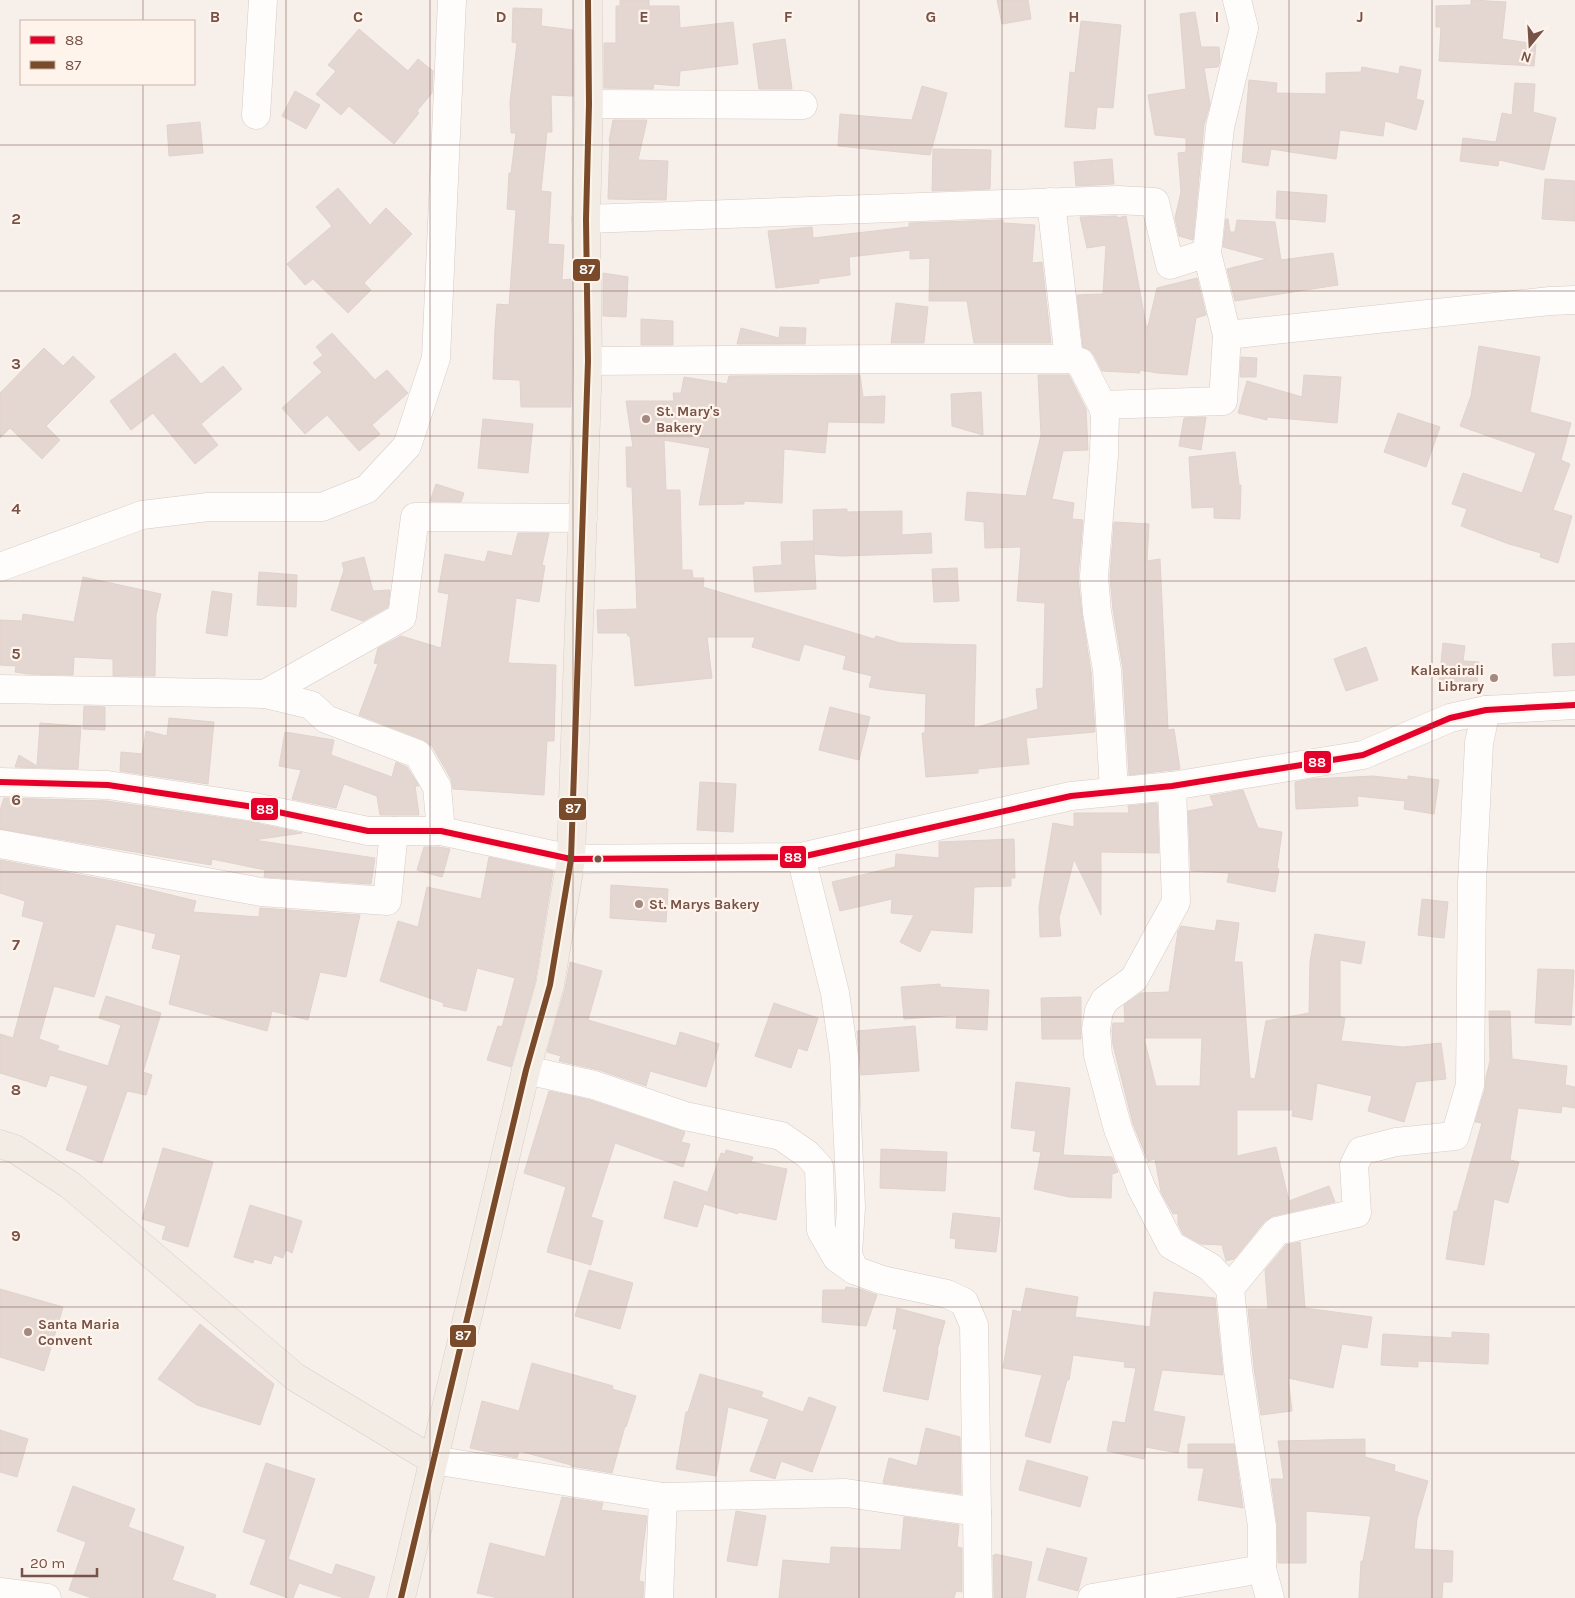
<svg xmlns="http://www.w3.org/2000/svg" width="1575" height="1598" font-family="Karla,sans-serif">
<rect width="100%" height="100%" fill="#f7f0ea"/>
<g fill="#e4d7d1" stroke="#e1d2cc" fill-rule="evenodd">
<path d="M620 0H649V6H679L680 28 733 22 738 64 680 71 679 86 654 84 653 89 604 88V43H616V6H620Z"/>
<path d="M997 0H1028L1031 19 1002 24Z"/>
<path d="M1471 0 1506 2 1502 39 1536 44 1534 66 1439 61 1441 27H1436V6L1471 5Z"/>
<path d="M513 8 542 9 541 26 573 30V96L551 95 552 132H547L541 191 551 192 548 244 564 245 562 280 571 279 572 365 571 407H521L520 380 493 379 495 329 497 304 509 305 516 210 507 209 509 173H511L516 133H511L510 102 517 43 512 42Z"/>
<path d="M1195 12 1201 47H1219L1220 62 1218 67 1204 68 1210 104 1204 125 1193 240 1179 236 1175 218 1181 192 1178 153 1186 152V138L1155 135 1148 95 1186 89 1180 14Z"/>
<path d="M1081 21 1121 25 1113 108 1097 107 1095 129 1065 127 1070 72 1075 73Z"/>
<path d="M359 29 408 71 418 59 433 71 432 93 417 111 419 113 394 144 349 106 341 115 316 94 336 71 328 65Z"/>
<path d="M785 39 792 89H759L753 44Z"/>
<path d="M1400 66 1421 70 1416 99 1424 101 1416 130 1385 121 1383 136 1340 130 1336 159 1271 149 1268 166 1242 162 1249 80 1277 83 1276 93 1326 94V73L1361 72 1362 67 1399 74Z"/>
<path d="M1515 83 1535 84 1533 112 1556 118 1544 170 1499 160 1498 166 1460 161 1463 138 1496 142 1502 113 1512 115Z"/>
<path d="M922 86 947 93 930 155 838 146 840 114 912 120Z"/>
<path d="M295 91 320 105 306 129 282 116Z"/>
<path d="M613 120H647L638 160 668 161 666 200 608 199 610 141H609Z"/>
<path d="M200 122 203 153 169 156 167 125Z"/>
<path d="M933 149 991 150 990 189 932 191Z"/>
<path d="M1112 159 1114 184 1076 186 1074 162Z"/>
<path d="M1545 179 1575 181V221L1542 219Z"/>
<path d="M338 188 370 225 386 208 412 234 364 283 371 290 348 313 313 279 305 285 287 264 332 226 316 207Z"/>
<path d="M1277 191 1327 195 1325 222 1276 218Z"/>
<path d="M1117 216V218L1126 216 1147 330 1157 288 1197 278 1206 315 1196 318 1187 375 1158 373 1139 370 1140 373 1102 371 1094 355 1090 350 1083 347 1077 295 1103 294 1106 245 1087 248 1080 217Z"/>
<path d="M1226 219H1228L1230 232H1235L1237 220 1275 222 1281 260 1333 253 1338 285 1235 301 1227 269 1267 259 1223 247Z"/>
<path d="M1003 220V223L1035 225 1032 263 1042 262 1051 343H974L967 301H929L930 258 910 259V250L849 257 850 275 819 279V283L776 288 768 231 812 227 813 238 909 227V223Z"/>
<path d="M603 273 628 277 626 317 603 316Z"/>
<path d="M896 303 928 307 924 343H891Z"/>
<path d="M641 319 673 321V345H641Z"/>
<path d="M780 327 806 328 805 344H737L741 328 779 338Z"/>
<path d="M332 333 375 380 387 370 408 393 372 425 380 434 359 451 327 415 305 434 282 408 322 372 313 363 323 355 316 347Z"/>
<path d="M1479 346 1540 357 1530 412 1571 423 1561 460 1570 464 1553 510 1572 516 1558 563 1540 557 1541 553 1509 544 1461 526 1467 509 1452 504 1463 473 1522 493 1536 453 1460 426 1471 396Z"/>
<path d="M44 348 63 366 73 356 95 377 46 426 60 440 42 459 10 428 0 438V393Z"/>
<path d="M175 353 201 384 223 366 242 389 201 424 218 445 195 464 153 413 131 430 110 401Z"/>
<path d="M1241 357 1257 358 1256 377H1240Z"/>
<path d="M860 375 863 397 885 396 884 423 828 422 825 453 784 449 782 503 744 501V504L699 505 710 448 664 440 666 490H680L682 570H692L693 578H704L703 587 874 639 876 636 900 643 976 645 974 728 1038 709 1036 689 1043 688 1045 603 1017 601 1021 547 985 548 984 522 965 520 967 492 1026 496 1041 435 1038 375H1069L1086 409 1088 450 1063 451 1052 499 1074 503 1072 519 1083 520 1078 577 1082 615 1091 672 1095 732 1026 738 1029 764 978 769V773L926 777 922 733H925L926 694 885 690 869 687 872 676 843 669 846 656 804 644 799 661 752 647 755 637H707L712 678 635 686 630 636H628L627 633H598L597 610 637 609 632 487H627L626 447H633L626 401H674L673 393H681L684 377 727 384 729 376Z"/>
<path d="M1304 375 1341 377 1337 423 1267 417V420L1238 413 1247 381 1302 397Z"/>
<path d="M981 392 983 435 952 426 951 394Z"/>
<path d="M1398 413 1440 427 1426 467 1384 452Z"/>
<path d="M1206 417 1201 450 1179 446 1184 418Z"/>
<path d="M483 419 533 424 528 473 478 468Z"/>
<path d="M1235 452 1239 485H1241L1240 519 1214 518V507L1192 508 1189 457Z"/>
<path d="M436 484 464 493 461 502 430 501Z"/>
<path d="M847 509V512L902 511V535L931 533 932 553 842 556 814 554 816 589 755 592 753 567 782 565 781 542 813 541 814 553 813 510Z"/>
<path d="M1114 522 1149 524 1147 561 1160 559 1168 730 1174 729 1180 769 1129 775 1123 669 1113 610 1110 576Z"/>
<path d="M518 533H549L542 565 545 566 539 602 516 598 508 663 556 665 554 741H547L544 795 453 789 451 779 432 746 424 740 359 715 378 664 374 663 378 648 401 636 441 648 449 594 438 592 445 554 485 562 488 551 512 556Z"/>
<path d="M364 557 373 591 390 590 388 607 363 621 331 610 344 570 342 563Z"/>
<path d="M957 568 959 601 934 602 932 569Z"/>
<path d="M259 572 297 575 296 607 257 605Z"/>
<path d="M83 577 161 594 156 615 155 676H113V659L74 657 73 675 28 674 15 672 16 666 0 665V620L22 621 23 614 74 622Z"/>
<path d="M212 591 232 594 227 636 206 633Z"/>
<path d="M1443 643 1465 646 1463 661 1479 662 1477 684 1439 682Z"/>
<path d="M1575 643V675L1554 676 1552 644Z"/>
<path d="M1366 647 1378 680 1346 691 1334 659Z"/>
<path d="M84 706 105 707V730L83 729Z"/>
<path d="M830 707 870 717 859 760 819 750Z"/>
<path d="M169 718 214 722 208 784 120 771 121 752 142 754 146 731 167 736Z"/>
<path d="M40 723 81 726 78 769 15 767 19 755 37 766Z"/>
<path d="M285 732 334 740 331 755 392 777 396 762 407 767 419 786H415L419 815H380L377 796 344 784 336 808 292 799 301 770 279 766Z"/>
<path d="M1373 776 1408 780V776L1439 780 1434 814 1404 809 1405 801 1357 796 1358 806 1296 809 1295 782 1311 779Z"/>
<path d="M700 782 736 784 733 832 697 830Z"/>
<path d="M1243 790 1258 828 1282 832 1277 868 1279 869 1275 892 1227 882 1229 873 1191 871 1188 811 1214 806 1210 796Z"/>
<path d="M4 798 107 801 251 822 302 833 254 840 375 858 371 884 264 877 265 870 212 859 211 865 0 829V810Z"/>
<path d="M1157 803 1159 853 1101 852V915L1074 859 1059 918 1061 936 1040 937 1039 907 1053 823 1074 827V813H1129L1128 806Z"/>
<path d="M1014 839 1015 878H1011V886L974 887 972 933 931 930 920 952 900 942 914 915 891 913 892 899 840 911 832 882 895 867 896 854 939 858V842Z"/>
<path d="M424 847H439L450 849 442 877 417 870Z"/>
<path d="M489 857 553 871 535 982 511 1067 487 1060 498 1026 502 1027 515 978 477 968 466 1011 443 1006 444 1003 380 981 398 921 418 927 427 887 481 899Z"/>
<path d="M0 860 118 882 196 901 193 912 259 917 260 908 360 915 346 977 320 972 308 1020 272 1011 267 1031 169 1004 181 955 152 948 156 934 116 924 94 997 54 986 39 1039 59 1046 57 1050 108 1066 121 1025 99 1018 106 996 161 1013 143 1072 152 1075 146 1095 127 1091 102 1163 66 1150 88 1086 50 1075 46 1087 0 1073V1034L13 1038 44 922 22 916 25 901 0 893Z"/>
<path d="M611 885 668 889 666 922 610 918Z"/>
<path d="M1422 899 1448 902 1444 938 1418 935Z"/>
<path d="M1217 920 1239 923 1234 962H1242L1250 1078 1255 1079 1266 1021 1309 1013 1310 961 1315 934 1365 942 1361 964 1340 960V1017L1345 1018 1341 1041 1403 1047 1441 1043 1446 1079 1416 1082 1404 1122 1368 1111 1372 1096 1317 1083 1312 1120 1292 1116 1293 1110H1237V1156L1276 1147 1289 1201 1329 1186 1335 1202 1273 1216 1265 1221 1234 1259 1226 1261 1222 1245 1201 1244 1183 1234 1178 1224V1213L1173 1214 1161 1192 1155 1159 1148 1161 1133 1124 1113 1045 1112 1030 1113 1023H1125L1124 1005 1141 993 1169 992 1178 931 1181 926 1215 931ZM1144 1038H1202L1200 1086H1156Z"/>
<path d="M570 962 602 971 588 1020 676 1046 680 1032 719 1044 706 1087 650 1071 646 1086 599 1070 559 1061 561 1056 547 1052 565 989Z"/>
<path d="M1538 969 1574 970 1571 1025 1535 1023Z"/>
<path d="M940 984V987L989 990 987 1030 956 1028 957 1015 904 1019 901 987Z"/>
<path d="M1081 997V1039H1042L1041 998Z"/>
<path d="M774 1003 818 1018 807 1051 798 1048 791 1068 755 1056Z"/>
<path d="M1489 1011H1510L1512 1059 1567 1066 1565 1085 1575 1087V1108L1562 1106 1561 1113 1518 1108 1510 1160 1519 1162 1508 1203 1494 1199 1484 1265 1446 1259 1454 1211H1457L1482 1123 1475 1122 1485 1089 1486 1077 1490 1061Z"/>
<path d="M915 1026 919 1071 861 1075 857 1031Z"/>
<path d="M1016 1082 1070 1088 1063 1155 1112 1157 1118 1172 1112 1174 1111 1198 1069 1197 1034 1189 1041 1152 1033 1151 1036 1131 1011 1128Z"/>
<path d="M549 1091 590 1100 685 1132 681 1142 690 1144 683 1167 615 1143 591 1217 603 1221 591 1265 547 1252 566 1187 524 1173Z"/>
<path d="M163 1148 213 1162 188 1247 162 1239 166 1226 142 1219Z"/>
<path d="M881 1149 947 1152 945 1191 880 1188Z"/>
<path d="M726 1150 753 1157 751 1162 787 1169 776 1220 738 1212V1214L704 1204 697 1227 664 1218 674 1181 707 1192V1194L721 1153 725 1154Z"/>
<path d="M250 1205 302 1221 292 1253 286 1250 283 1258 274 1255 271 1264 254 1259 253 1263 234 1257Z"/>
<path d="M953 1213 1000 1218 996 1252 955 1248 956 1239 950 1238Z"/>
<path d="M1300 1242 1305 1308 1372 1317 1367 1348 1342 1344 1333 1388 1288 1378 1292 1411 1261 1415 1254 1368 1248 1309H1268L1265 1270 1286 1245Z"/>
<path d="M589 1270 633 1283 620 1329 575 1316Z"/>
<path d="M846 1287 860 1289 877 1295 866 1326 822 1322 823 1290H845Z"/>
<path d="M1026 1288 1078 1297 1075 1317 1150 1327 1154 1292 1215 1298 1223 1375 1162 1370 1153 1411 1185 1417 1178 1453 1146 1447 1144 1459 1107 1451 1113 1421 1125 1423 1136 1368 1124 1367 1125 1362 1073 1355 1069 1380H1067L1050 1443 1025 1436 1042 1375 1003 1368 1013 1310 1021 1312Z"/>
<path d="M0 1289 63 1307 44 1371 0 1357Z"/>
<path d="M897 1308 945 1321 937 1351H938L928 1400 883 1391 897 1329H893Z"/>
<path d="M200 1324 274 1384 260 1425 197 1405 158 1379Z"/>
<path d="M1452 1332 1489 1334 1488 1364 1418 1361V1367L1381 1365 1383 1334 1452 1338Z"/>
<path d="M532 1363 613 1386 612 1389 636 1396 626 1427 625 1426 612 1473 571 1466V1465L519 1451 517 1458 470 1448 482 1401 519 1411Z"/>
<path d="M700 1374 763 1392 761 1397 803 1412 809 1397 836 1407 812 1472 781 1461 775 1479 750 1471 769 1419 728 1407 716 1476 676 1469 686 1412H688Z"/>
<path d="M926 1428 960 1437 961 1494 883 1483 889 1458 917 1466Z"/>
<path d="M0 1430 28 1439 17 1477 0 1472Z"/>
<path d="M1365 1439V1457L1395 1465 1394 1471 1428 1481 1417 1519 1414 1549 1453 1551 1452 1582H1443L1442 1598H1359L1361 1561H1363L1371 1516 1306 1511V1563H1278L1277 1524 1271 1479H1284L1278 1441Z"/>
<path d="M1188 1444H1234L1243 1508 1198 1500 1204 1468H1188Z"/>
<path d="M1027 1460 1088 1477 1080 1507 1019 1490Z"/>
<path d="M266 1463 315 1479 288 1559 332 1575 336 1564 375 1577 368 1598H344L299 1583 293 1598H288L250 1584 266 1540 243 1532Z"/>
<path d="M73 1486 135 1509 128 1527 184 1547 172 1580 216 1595 215 1598H92L69 1590 86 1542 57 1531Z"/>
<path d="M562 1497 603 1503 601 1510 647 1516 639 1581 644 1582 643 1598H498L477 1593 490 1543 545 1557Z"/>
<path d="M736 1511 766 1516 757 1566 727 1561Z"/>
<path d="M904 1517 959 1525 957 1547 962 1548V1592L956 1591 954 1598H779L783 1560 830 1564 831 1547 901 1550Z"/>
<path d="M1047 1548 1087 1558 1078 1591 1038 1580Z"/>
<path d="M995 1554 1032 1562 1025 1598H994L993 1555 995 1556Z"/>
</g>
<g fill="none" stroke-linecap="round" stroke-linejoin="round">
<g stroke="#d6cbc6" stroke-width="29">
<g id="minor">
<path d="M589 104 803 105"/>
<path d="M256 115 263 0"/>
<path d="M1051 202 1069 359"/>
<path d="M586 219 1118 200 1155 202 1170 265 1207 253 1227 335"/>
<path d="M1207 253 1220 127 1244 28 1237 0"/>
<path d="M588 361 896 359H1069L1080 362 1102 405 1223 401 1227 335 1550 301 1575 300"/>
<path d="M1102 405 1105 414 1104 455 1094 576 1097 612 1107 670 1114 791"/>
<path d="M0 567 142 515 208 507H322L367 489 407 446 436 358 452 0"/>
<path d="M0 689 265 694 402 617 415 517 583 518"/>
<path d="M265 694 311 705 326 719 418 754 437 787 441 831"/>
<path d="M0 782 108 785 254 807 368 831H441L571 859 801 857 1071 796 1172 786 1363 755 1450 718 1486 710 1575 705"/>
<path d="M1172 786 1176 902 1134 979 1105 1000 1099 1011 1096 1029 1098 1055 1118 1129 1141 1187 1171 1245 1210 1267 1230 1288"/>
<path d="M0 844 261 892 387 901 394 831"/>
<path d="M801 857 835 993 844 1056 851 1207 848 1254 854 1270 882 1280 947 1294 964 1302 974 1325 977 1512"/>
<path d="M526 1070 594 1085 685 1116 781 1136 807 1154 819 1167 821 1230 837 1258 854 1270"/>
<path d="M433 1460 663 1497 846 1493 977 1512 978 1598"/>
<path d="M1262 1569 1270 1598"/>
<path d="M0 1592 47 1598"/>
<path d="M659 1598 663 1497"/>
<path d="M1092 1598 1262 1569V1526L1238 1370 1230 1288 1277 1231 1357 1213 1354 1165 1361 1151 1396 1142 1455 1136 1470 1085 1472 884 1479 743 1486 710"/>
</g>
</g>
<g stroke="#d9cdc9" stroke-width="29">
<g id="major">
<path d="M0 1144 15 1149 70 1185 295 1377 433 1460"/>
<path d="M401 1598 526 1070 550 985 571 859 588 361 586 219 589 104 588 0"/>
</g>
</g>
<use href="#minor" stroke="#fefdfc" stroke-width="28"/>
<use href="#major" stroke="#f3ece5" stroke-width="28"/>
<g stroke="#fff4eb" stroke-width="10">
<path id="bus-1" d="M0 782 108 785 254 807 368 831H441L571 859 801 857 1071 796 1172 786 1363 755 1450 718 1486 710 1575 705"/>
</g>
<g stroke="#fff4eb" stroke-width="10">
<path id="bus-2" d="M401 1598 526 1070 550 985 571 859 588 361 586 219 589 104 588 0"/>
</g>
<use href="#bus-1" stroke="#e4002b" stroke-width="6"/>
<use href="#bus-2" stroke="#7a4b2a" stroke-width="6"/>
</g>
<path fill="none" stroke="#775248" stroke-width="1" stroke-opacity="0.55" d="M143 0V21M286 0V1598M430 0V1598M573 0V1598M716 0V1598M859 0V1598M1002 0V1598M1145 0V1598M1289 0V1598M1432 0V1598M143 84V1598M0 145H1575M0 291H1575M0 436H1575M0 581H1575M0 726H1575M0 872H1575M0 1017H1575M0 1162H1575M0 1307H1575M0 1453H1575"/>
<g fill="#a48981" stroke="#fff4eb" stroke-width="2">
<circle cx="646" cy="419" r="5"/>
<circle cx="1494" cy="678" r="5"/>
<circle cx="639" cy="904" r="5"/>
<circle cx="28" cy="1332" r="5"/>
</g>
<circle fill="#775248" stroke="#fff4eb" stroke-width="2" cx="598" cy="859" r="4.5"/>
<g text-anchor="middle" dominant-baseline="central" stroke-width="4.5" stroke-linejoin="round" paint-order="stroke">
<g font-size="14" font-weight="bold" fill="#775248" stroke="#fff4eb" text-anchor="start">
<text x="656" y="411">St. Mary's<tspan x="656" dy="16">Bakery</tspan></text>
<text x="1484" y="670" text-anchor="end">Kalakairali<tspan x="1484" dy="16">Library</tspan></text>
<text x="649" y="904">St. Marys Bakery</text>
<text x="38" y="1324">Santa Maria<tspan x="38" dy="16">Convent</tspan></text>
</g>
</g>
<g font-size="16" text-anchor="middle" font-weight="bold" fill="#775248" stroke="#fff4eb" stroke-width="4.5" stroke-linejoin="round" paint-order="stroke">
<text x="215" y="22">B</text>
<text x="358" y="22">C</text>
<text x="501" y="22">D</text>
<text x="644" y="22">E</text>
<text x="788" y="22">F</text>
<text x="931" y="22">G</text>
<text x="1074" y="22">H</text>
<text x="1217" y="22">I</text>
<text x="1360" y="22">J</text>
<text x="16" y="224">2</text>
<text x="16" y="369">3</text>
<text x="16" y="514">4</text>
<text x="16" y="659">5</text>
<text x="16" y="805">6</text>
<text x="16" y="950">7</text>
<text x="16" y="1095">8</text>
<text x="16" y="1241">9</text>
</g>
<g stroke="#fff4eb" stroke-width="2">
<rect x="572" y="258" width="29" height="24" rx="5" fill="#7a4b2a"/>
<rect x="1303" y="750" width="29" height="24" rx="5" fill="#e4002b"/>
<rect x="558" y="797" width="29" height="24" rx="5" fill="#7a4b2a"/>
<rect x="250" y="797" width="29" height="24" rx="5" fill="#e4002b"/>
<rect x="779" y="845" width="28" height="24" rx="5" fill="#e4002b"/>
<rect x="449" y="1324" width="28" height="24" rx="5" fill="#7a4b2a"/>
</g>
<g font-size="14" text-anchor="middle" font-weight="bold" fill="#fff">
<text x="587" y="274">87</text>
<text x="1317" y="767">88</text>
<text x="573" y="813">87</text>
<text x="265" y="814">88</text>
<text x="793" y="862">88</text>
<text x="463" y="1340">87</text>
</g>
<rect x="20" y="20" width="175" height="65" fill="#fff4eb" stroke="#c9b3aa"/>
<rect x="30" y="36" width="25" height="8" fill="#e4002b" stroke="#c9b3aa"/>
<text x="65" y="45" font-size="15" fill="#775248">88</text>
<rect x="30" y="61" width="25" height="8" fill="#7a4b2a" stroke="#c9b3aa"/>
<text x="65" y="70" font-size="15" fill="#775248">87</text>
<g transform="translate(1530 45) rotate(198)" stroke="#fff4eb" stroke-width="4" paint-order="stroke">
<path d="M0-4L9 19L0 12L-9 19Z" fill="#775248"/>
<text y="-8" font-size="14" font-weight="bold" text-anchor="middle" fill="#775248">N</text>
</g>
<path d="M22 1568v8h75v-8" fill="none" stroke="#775248" stroke-width="2.5"/>
<text x="30" y="1568" font-size="15" fill="#775248" stroke="#fff4eb" stroke-width="4" paint-order="stroke">20 m</text>
</svg>
